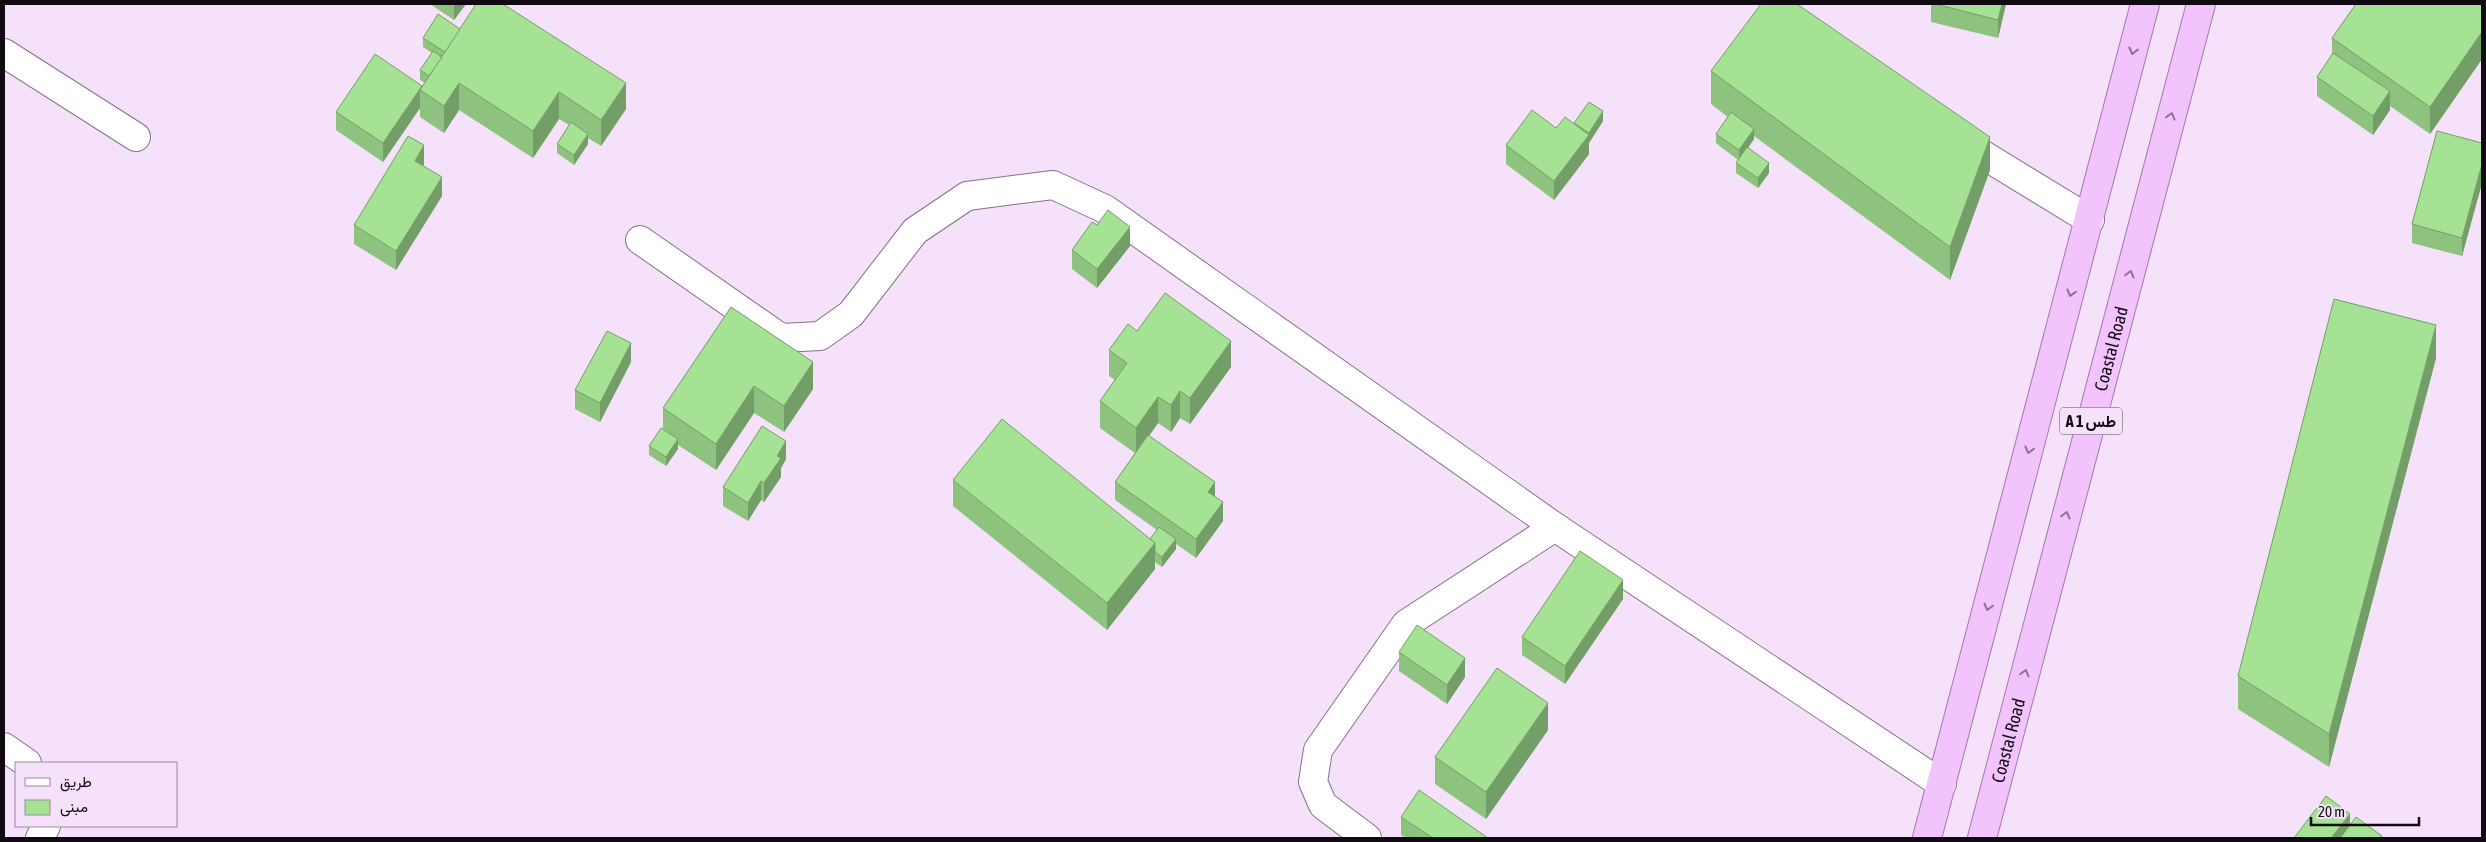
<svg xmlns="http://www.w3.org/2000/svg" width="2486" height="842" font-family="'Asap Condensed',Vazirmatn,sans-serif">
<rect width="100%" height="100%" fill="#f5e1f9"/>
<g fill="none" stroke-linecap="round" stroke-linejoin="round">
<g stroke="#847287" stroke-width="30">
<g id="minor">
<path d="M4 53 136 137"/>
<path d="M1959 140 2090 220"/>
<path d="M640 240 781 338 820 336 851 314 915 231 967 196 1053 185 1105 209 1555 527 1942 784"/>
<path d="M4 747 27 763"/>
<path d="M40 838 46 826"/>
<path d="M1367 838 1323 805 1313 782 1318 750 1406 624 1555 527"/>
</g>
</g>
<g stroke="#a178aa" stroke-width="30">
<g id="trunk">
<path d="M1927 838 2145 4"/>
<path id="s1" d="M1982 838 2201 4"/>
</g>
</g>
<use href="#minor" stroke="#fff" stroke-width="28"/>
<use href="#trunk" stroke="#f2c3fc" stroke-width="28"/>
</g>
<g fill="#8ec27f">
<path d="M430 4H466L454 20Z"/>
<path d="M1931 4H2006L1998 38 1931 22Z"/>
<path d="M2356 4H2482V59L2430 134 2390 106V110L2373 135 2317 96V77L2332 54V38Z"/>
<path d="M460 29 626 109 601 146 588 138V144L574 165 557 153V144L569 125 559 119 533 158 459 110 444 133 420 117V108L383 162 336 130V112L422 87 425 83 420 80V70L432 53 423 47V38Z"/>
<path d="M1711 71 1990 170 1950 280 1754 136V139L1748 148 1769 173 1758 188 1736 173V163L1738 160 1716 143V134L1728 117 1711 104Z"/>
<path d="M1603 121 1589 143V154L1554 200 1506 164V145L1556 128 1574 124Z"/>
<path d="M2482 143V183L2462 256 2412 243V224Z"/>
<path d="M424 164 423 166 442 196 396 270 354 244V225Z"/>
<path d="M1130 246 1097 288 1072 269V250Z"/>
<path d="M731 307 813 389 784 432 754 413 716 470 678 445V449L666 466 649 455V446L663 429V408Z"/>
<path d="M1137 331 1231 367 1190 424 1180 418 1171 432 1158 423 1149 436 1215 497 1223 521 1196 558 1176 544V549L1162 567 1155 562V569L1107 630 953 506V480L1150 539 1157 530 1115 500V482L1135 453 1100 428V401L1115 380 1109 376V350Z"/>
<path d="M2436 358 2329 767 2238 709V676Z"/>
<path d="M631 362 600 422 575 409V390Z"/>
<path d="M786 459 781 468V477L764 502 761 500 748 521 723 506V487Z"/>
<path d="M1623 599 1565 684 1522 655V637Z"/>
<path d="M1399 652 1465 677 1447 704 1399 671Z"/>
<path d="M1548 730 1486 819 1435 784V757Z"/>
<path d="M1401 817 1488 838H1406L1401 835Z"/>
</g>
<g fill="#749e68">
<path d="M454 4H466L454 20Z"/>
<path d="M2002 4H2006L1998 38V20Z"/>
<path d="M2482 32V59L2430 134V107Z"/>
<path d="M459 83V110L444 133V106Z"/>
<path d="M626 83V109L601 146V120Z"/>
<path d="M422 86V92L420 90V108L383 162V143Z"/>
<path d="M2390 91V110L2373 135V116Z"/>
<path d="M559 92V119L533 158V131Z"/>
<path d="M1603 111V121L1589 143V133Z"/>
<path d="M1754 129V139L1739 160V150Z"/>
<path d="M588 134V144L574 165V155Z"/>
<path d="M1589 135V154L1554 200V181Z"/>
<path d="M1990 137V170L1950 280V247Z"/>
<path d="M424 145V164L415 179V161Z"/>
<path d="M1769 163V173L1758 188V178Z"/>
<path d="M2482 164V183L2462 256V238Z"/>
<path d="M442 177V196L396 270V251Z"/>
<path d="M1130 227V246L1097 288V269Z"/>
<path d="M2436 325V358L2329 767V734Z"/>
<path d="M1231 341V367L1190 424V398Z"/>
<path d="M631 343V362L600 422V403Z"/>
<path d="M813 362V389L784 432V406Z"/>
<path d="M754 386V413L716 470V444Z"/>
<path d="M1180 391V418L1171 432V405Z"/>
<path d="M1158 397V423L1136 454V428Z"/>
<path d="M678 439V449L666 466V457Z"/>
<path d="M786 441V459L781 468V477L764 502V483L777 456Z"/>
<path d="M761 481V500L748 521V503Z"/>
<path d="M1215 482V501L1208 492Z"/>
<path d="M1223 502V521L1196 558V539Z"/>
<path d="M1176 539V549L1162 567V557Z"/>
<path d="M1155 543V569L1107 630V603Z"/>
<path d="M1623 580V599L1565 684V666Z"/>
<path d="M1465 658V677L1447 704V685Z"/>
<path d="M1548 703V730L1486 819V792Z"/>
<path d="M2350 814V832L2346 838H2331Z"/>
</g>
<g fill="#a5e294" stroke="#749e68">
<path d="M476 4H503L626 83 601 120 559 92 533 131 459 83 444 106 420 90Z"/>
<path d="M1761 4H1797L1990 137 1950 247 1711 71Z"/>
<path d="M1935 4H2002L1998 20Z"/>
<path d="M2356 4H2479L2482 6V32L2430 107 2332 38Z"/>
<path d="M438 14 460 29 445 52 423 38Z"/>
<path d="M433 51 442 57 429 76 420 70Z"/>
<path d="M2333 53 2390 91 2373 116 2317 77Z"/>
<path d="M375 54 422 86 383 143 336 112Z"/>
<path d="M1589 102 1603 111 1589 133 1574 123Z"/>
<path d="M1532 110 1556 128 1565 117 1589 135 1554 181 1506 145Z"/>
<path d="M1731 112 1754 129 1739 150 1716 134Z"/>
<path d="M571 122 588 134 574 155 557 144Z"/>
<path d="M2437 131 2482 143V164L2462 238 2412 224Z"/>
<path d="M408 136 424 145 415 161 442 177 396 251 354 225Z"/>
<path d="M1747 147 1769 163 1758 178 1736 163Z"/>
<path d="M1108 210 1130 227 1097 269 1072 250 1092 222 1097 225Z"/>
<path d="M1165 293 1231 341 1190 398 1180 391 1171 405 1158 397 1136 428 1100 401 1127 363 1109 350 1128 324 1137 331Z"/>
<path d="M2334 299 2436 325 2329 734 2238 676Z"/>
<path d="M731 307 813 362 784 406 754 386 716 444 663 408Z"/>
<path d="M607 331 631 343 600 403 575 390Z"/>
<path d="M1002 419 1155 543 1107 603 953 480Z"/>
<path d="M762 426 786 441 777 456 781 458 764 483 761 481 748 503 723 487Z"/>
<path d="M661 428 678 439 666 457 649 446Z"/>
<path d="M1148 435 1215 482 1208 492 1223 502 1196 539 1115 482Z"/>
<path d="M1159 527 1176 539 1162 557 1155 552V543L1150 539Z"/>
<path d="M1580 551 1623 580 1565 666 1522 637Z"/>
<path d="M1417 625 1465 658 1447 685 1399 652Z"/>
<path d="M1497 668 1548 703 1486 792 1435 757Z"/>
<path d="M1419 790 1488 838H1433L1401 817Z"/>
<path d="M2326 796 2350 814 2331 838H2294Z"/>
<path d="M2356 817 2382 836 2381 838H2340Z"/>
</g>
<defs><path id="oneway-chevron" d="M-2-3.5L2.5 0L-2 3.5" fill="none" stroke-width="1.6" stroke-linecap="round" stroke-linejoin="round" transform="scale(1.25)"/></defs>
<g stroke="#8d7093">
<use href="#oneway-chevron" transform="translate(2133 51) rotate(104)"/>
<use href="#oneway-chevron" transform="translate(2171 116) rotate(-75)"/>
<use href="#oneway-chevron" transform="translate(2130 274) rotate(-75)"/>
<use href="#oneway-chevron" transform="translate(2071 293) rotate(105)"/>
<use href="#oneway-chevron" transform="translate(2029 450) rotate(105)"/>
<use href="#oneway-chevron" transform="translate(2066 515) rotate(-75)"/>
<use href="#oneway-chevron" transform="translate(1988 607) rotate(105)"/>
<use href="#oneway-chevron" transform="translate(2025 673) rotate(-75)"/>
</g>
<g text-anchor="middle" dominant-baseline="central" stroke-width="4.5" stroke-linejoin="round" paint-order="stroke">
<rect fill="#f5e1f9" stroke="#554a57" stroke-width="1" x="2060" y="407.5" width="62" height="27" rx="4"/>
<g font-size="16" font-weight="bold" fill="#110a12">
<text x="2091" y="421">A 1 طس</text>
</g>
<g font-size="18" fill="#110a12" stroke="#f5e1f9">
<text stroke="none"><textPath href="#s1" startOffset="506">Coastal Road</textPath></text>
<text stroke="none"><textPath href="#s1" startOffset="101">Coastal Road</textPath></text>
</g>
</g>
<rect width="2486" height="842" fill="none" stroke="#110a12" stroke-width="10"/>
<rect x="15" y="762" width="162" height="65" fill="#f5e1f9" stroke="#9a8b9d"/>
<rect x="25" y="778" width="25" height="8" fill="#ffffff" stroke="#9a8b9d"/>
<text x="60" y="787" font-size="15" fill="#110a12">طريق</text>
<rect x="25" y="800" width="25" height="15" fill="#a5e294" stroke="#9a8b9d"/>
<text x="60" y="812" font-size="15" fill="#110a12">مبنى</text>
<path d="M2311 817v8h108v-8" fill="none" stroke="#110a12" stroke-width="2.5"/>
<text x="2318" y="817" font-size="15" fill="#110a12" stroke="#f5e1f9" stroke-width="4" paint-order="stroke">20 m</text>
</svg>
